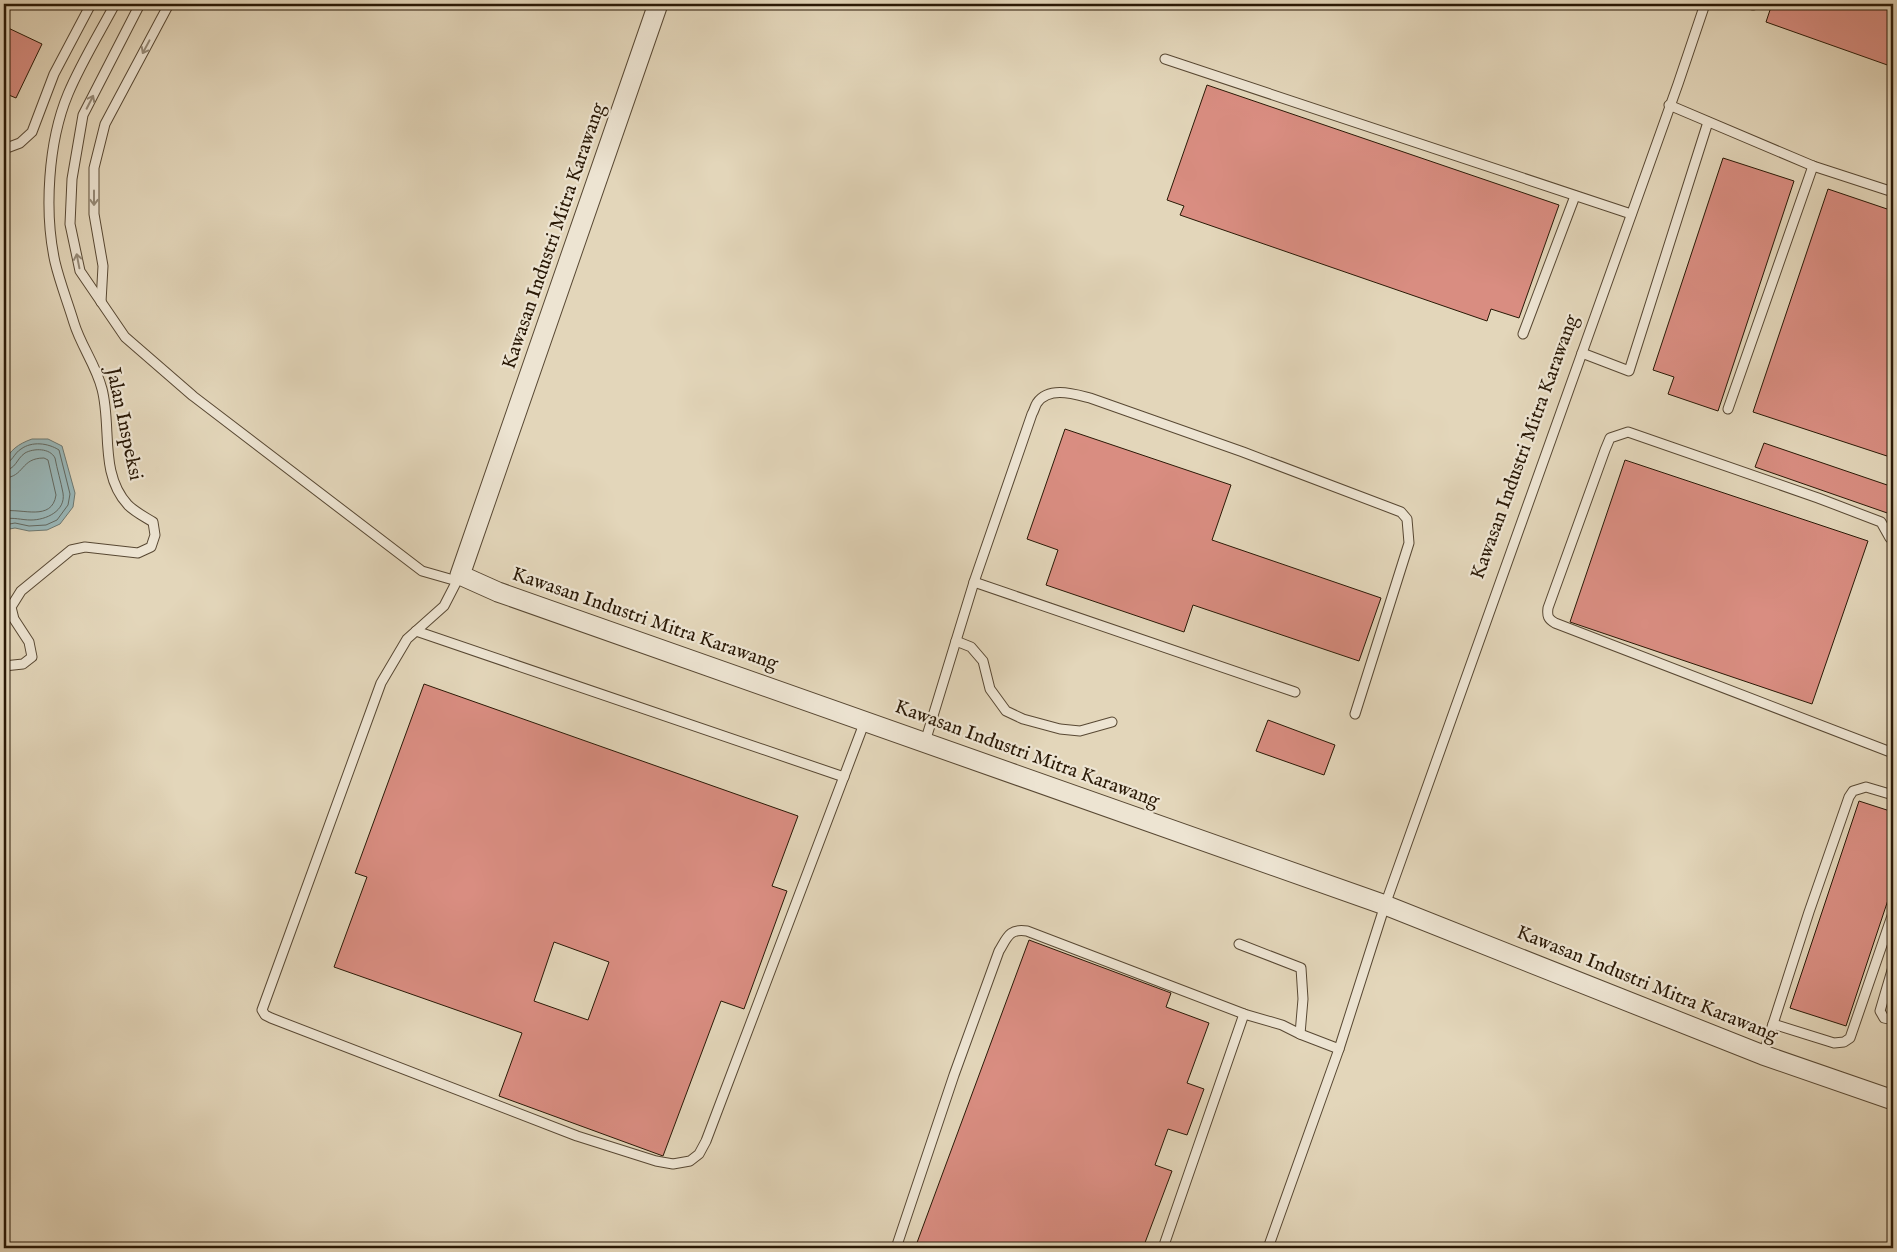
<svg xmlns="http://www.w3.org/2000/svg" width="1897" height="1252" font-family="'IM FELL English',serif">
<rect width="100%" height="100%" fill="#e3d6ba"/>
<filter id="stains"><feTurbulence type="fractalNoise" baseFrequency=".004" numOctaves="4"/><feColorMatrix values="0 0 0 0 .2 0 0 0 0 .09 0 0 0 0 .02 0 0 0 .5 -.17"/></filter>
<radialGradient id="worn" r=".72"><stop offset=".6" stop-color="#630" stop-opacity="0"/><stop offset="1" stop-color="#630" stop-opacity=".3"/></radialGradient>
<path fill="#99b7b9" stroke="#6d7871" d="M32 439H48L62 446 75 493 73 507 60 524 47 530 29 531 15 528 4 530V463C10 450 18 444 32 439Z"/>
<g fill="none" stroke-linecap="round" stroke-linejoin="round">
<g stroke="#626860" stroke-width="1">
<path d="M4 464C12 463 14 453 21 449 32 441 48 443 59 450L70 494 68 505 57 520 46 525 29 526 15 523 4 525"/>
<path d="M4 470C16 470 16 459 25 453 34 448 50 448 55 458 57 469 61 482 63 493 66 511 46 520 31 520 21 520 14 517 4 519"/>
<path d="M4 478C25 477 20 458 44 458L48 460 56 495C52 522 22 508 4 511"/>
</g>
</g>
<g fill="#d98d81" stroke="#2a1906" fill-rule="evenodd">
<path d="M1772 4H1893V67L1766 22Z"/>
<path d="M4 26 42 44 16 98 4 93Z"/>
<path d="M1207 85 1559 205 1519 318 1491 309 1487 321 1180 215 1184 206 1167 200Z"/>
<path d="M1723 158 1794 181 1718 411 1668 394 1674 377 1653 370Z"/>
<path d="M1828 189 1893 211V458L1753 412Z"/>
<path d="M1065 429 1231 485 1212 540 1381 598 1359 661 1193 605 1184 632 1046 585 1058 550 1027 539Z"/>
<path d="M1764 443 1893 487V515L1755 467Z"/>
<path d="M1625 460 1868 541 1812 704 1570 622Z"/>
<path d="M424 684 798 816 772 886 787 891 744 1009 721 1001 663 1156 499 1096 522 1033 334 967 367 877 355 873ZM554 942 609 962 588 1020 534 1001Z"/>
<path d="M1268 720 1335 745 1324 775 1256 751Z"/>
<path d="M1859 801 1893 812V885L1846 1026 1790 1008Z"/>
<path d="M1029 940 1171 993 1166 1007 1209 1023 1187 1083 1204 1089 1187 1135 1168 1129 1155 1165 1172 1171 1143 1248H915Z"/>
</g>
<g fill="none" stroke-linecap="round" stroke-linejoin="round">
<g stroke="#584833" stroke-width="11">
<g id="lane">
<path d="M140 4 83 115 72 179 70 224 80 271 125 337 193 396 422 571 457 581"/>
<path d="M1753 5V4"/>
<path d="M1165 59 1631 214"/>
<path d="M1669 105 1813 166 1893 192"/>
<path d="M4 149 20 143 32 132 54 74 91 4"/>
<path d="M101 302 103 266 94 214V168L105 124 169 4"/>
<path d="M1523 334 1575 196"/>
<path d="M1582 353 1629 371 1708 122"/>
<path d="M1728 409 1813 166"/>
<path d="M1893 539 1890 538 1881 522 1818 498 1628 432 1610 438 1605 450 1548 608C1547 616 1548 619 1555 623L1893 753"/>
<path d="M460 575 444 606 407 639 381 683 262 1010 265 1015 271 1018 577 1136 656 1161 673 1164 690 1161 699 1154 706 1141 865 721"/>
<path d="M974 582 1295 692"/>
<path d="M416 631 844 777"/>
<path d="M956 641 971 647 983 661 990 689 1006 711 1023 719 1060 729 1080 731 1112 722"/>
<path d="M4 666 23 664 32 657 29 642 14 619 11 607 21 591 71 550 85 547 138 553 151 547 155 535 153 522C145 517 135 512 128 505 99 474 112 427 102 389 96 365 81 346 74 323 68 303 60 283 55 262 44 212 48 142 68 94 81 63 99 34 115 4"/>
<path d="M925 742 974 582 1032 414C1034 411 1035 406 1037 403 1049 386 1074 394 1090 398L1243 452 1401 512 1407 519 1409 543 1355 714"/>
<path d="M1239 944 1301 968 1303 999 1300 1034"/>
<path d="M1893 967 1880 1011 1884 1018 1893 1020"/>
<path d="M1773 1024 1834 1043 1844 1042 1850 1038 1893 913"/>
<path d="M1763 1055 1809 912 1849 797 1853 791 1866 787 1893 795"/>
<path d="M896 1248 954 1075 999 951C1007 938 1009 928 1027 931L1244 1014 1282 1025 1300 1034 1339 1049"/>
<path d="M1163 1248 1244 1014"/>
<path d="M1268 1248 1339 1049 1385 905 1678 84 1705 4"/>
</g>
</g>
<g stroke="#584833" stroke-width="21">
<path id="street" d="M658 4 460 575 498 592 1385 905 1763 1055 1893 1100"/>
</g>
<path stroke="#2a1906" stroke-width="2.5" stroke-dasharray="1 2.5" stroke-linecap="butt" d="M4 1247 6 1248"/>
<use href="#lane" stroke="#ede4d2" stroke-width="9"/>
<use href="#street" stroke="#ede4d2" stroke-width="19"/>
</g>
<defs><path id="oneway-shaft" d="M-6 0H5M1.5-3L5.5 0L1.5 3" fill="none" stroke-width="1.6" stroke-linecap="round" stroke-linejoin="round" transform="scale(1.25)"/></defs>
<g stroke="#958976">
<use href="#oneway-shaft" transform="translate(146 47) rotate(118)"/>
<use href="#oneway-shaft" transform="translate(90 102) rotate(-63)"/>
<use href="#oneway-shaft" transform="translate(94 198) rotate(90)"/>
<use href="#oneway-shaft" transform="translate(78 261) rotate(-101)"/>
</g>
<g text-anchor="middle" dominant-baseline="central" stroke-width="4.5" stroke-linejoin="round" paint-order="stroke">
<g font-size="20" fill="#2a1906" stroke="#ede4d2">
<text transform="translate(554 236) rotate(-71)">Kawasan Industri Mitra Karawang</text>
<text transform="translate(124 424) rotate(78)">Jalan Inspeksi</text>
<text transform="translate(1525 447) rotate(-70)">Kawasan Industri Mitra Karawang</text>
<text transform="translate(645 619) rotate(19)">Kawasan Industri Mitra Karawang</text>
<text transform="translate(1027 754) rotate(20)">Kawasan Industri Mitra Karawang</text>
<text transform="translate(1647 984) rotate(22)">Kawasan Industri Mitra Karawang</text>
</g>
</g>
<rect width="1897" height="1252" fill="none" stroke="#e3d6ba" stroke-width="20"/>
<rect x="5" y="5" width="1887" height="1242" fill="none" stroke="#2a1906" stroke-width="2.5"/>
<rect x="10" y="10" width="1877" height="1232" fill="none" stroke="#2a1906"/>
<rect width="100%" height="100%" filter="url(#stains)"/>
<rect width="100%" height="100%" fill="url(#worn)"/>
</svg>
